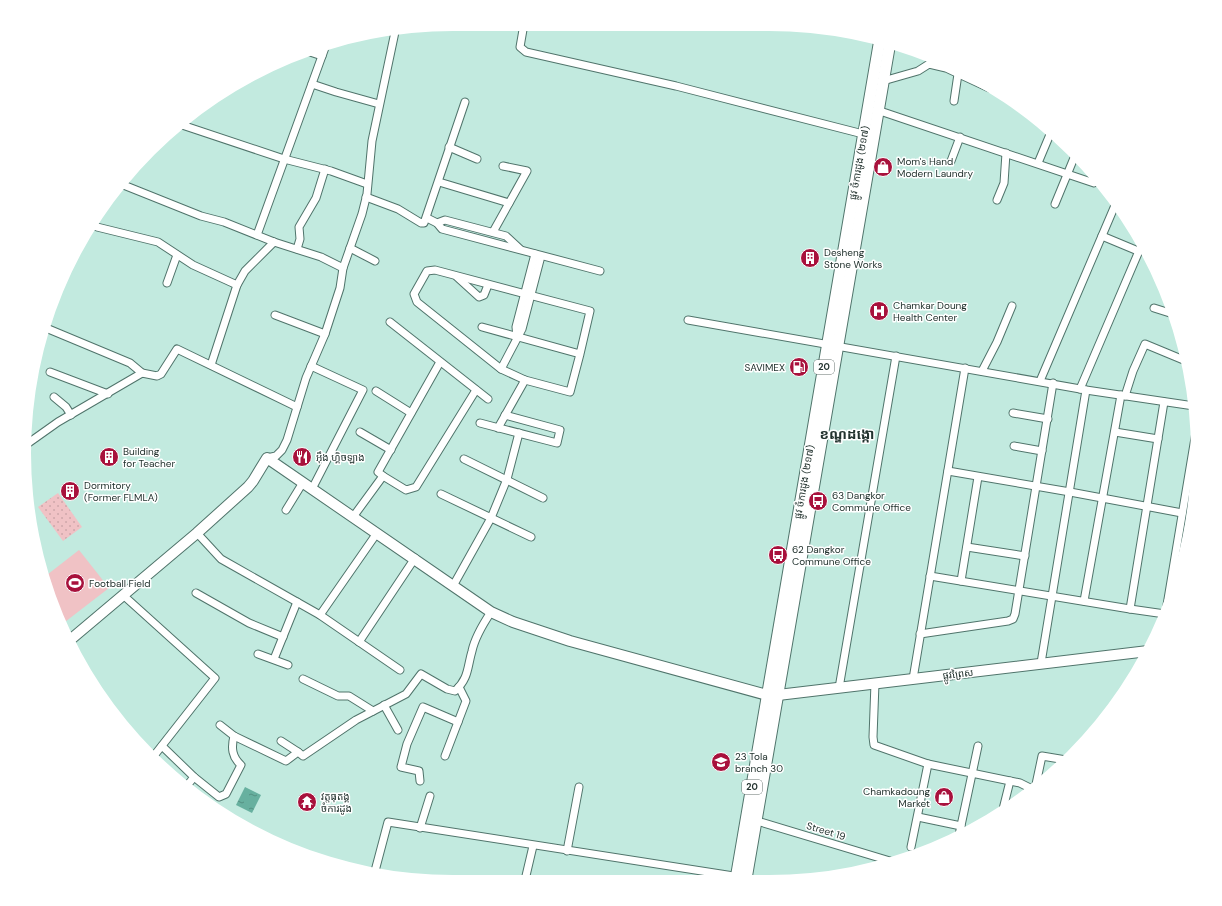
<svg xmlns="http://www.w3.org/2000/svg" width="1222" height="906" font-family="'DM Sans','Noto Sans Khmer',sans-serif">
<defs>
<pattern id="park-dots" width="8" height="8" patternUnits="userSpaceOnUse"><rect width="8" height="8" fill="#f0c2c5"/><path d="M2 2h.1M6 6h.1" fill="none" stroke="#cea7aa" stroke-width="1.8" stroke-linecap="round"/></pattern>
<pattern id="water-ripples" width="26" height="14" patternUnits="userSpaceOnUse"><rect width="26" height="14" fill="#67b09f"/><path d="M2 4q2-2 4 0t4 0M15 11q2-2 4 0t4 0" fill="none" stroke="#549082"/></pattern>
</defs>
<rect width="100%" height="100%" fill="#c2eadf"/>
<path fill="url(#park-dots)" d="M58 493 82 527 63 541 38 507Z"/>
<path fill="#f0c2c5" d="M79 550 109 588 61 625 57 617 43 578Z"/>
<path fill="url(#water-ripples)" d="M245 787 261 795 252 813 236 805Z"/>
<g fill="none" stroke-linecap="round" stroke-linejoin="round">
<g stroke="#50746b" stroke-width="9">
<g id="street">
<path d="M524 24 520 47 526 52 676 86 867 135"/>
<path d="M310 52 322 56"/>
<path d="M883 81 918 71 929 64 946 68 989 88"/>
<path d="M312 84 336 92 379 104"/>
<path d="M954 101 958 74"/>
<path d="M877 110 1094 183"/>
<path d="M179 124 284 159 331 171 367 184"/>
<path d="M449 147 477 159"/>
<path d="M951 161 960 137"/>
<path d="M1038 163 1051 132"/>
<path d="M439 182 509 203"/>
<path d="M121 184 201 216 224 222 274 242 321 257 343 268"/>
<path d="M366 197 398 209 421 223H424L465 102"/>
<path d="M997 200 1004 183 1006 153"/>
<path d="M1055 204 1076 153"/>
<path d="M427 218 437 223 442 229 600 271"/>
<path d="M437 223 445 220 506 236 520 249"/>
<path d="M97 227 158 242 193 265 237 285"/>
<path d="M493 232 527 171 503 166"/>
<path d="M257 235 326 45"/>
<path d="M1102 236 1138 251"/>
<path d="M350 248 375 261"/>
<path d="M297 249 300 239 299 227 316 198 325 169"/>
<path d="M457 277 479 297 484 295 488 285"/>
<path d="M167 283 177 255"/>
<path d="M1154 308 1173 314"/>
<path d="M275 315 325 334"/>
<path d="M688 320 1086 390 1194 406"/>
<path d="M390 322 488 399"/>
<path d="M482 327 580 354 570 392 525 380 501 369 417 302 414 294 427 271 435 270 590 311 580 354"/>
<path d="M46 328 130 363 142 373"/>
<path d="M517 336 516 327 535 254"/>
<path d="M211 365 237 285 245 271 274 242"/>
<path d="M311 366 363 390 312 489"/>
<path d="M501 369 522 329 541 256"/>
<path d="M982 371 997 342 1012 306"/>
<path d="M50 372 108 394"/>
<path d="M1040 381 1116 203"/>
<path d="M1080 389 1142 244"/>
<path d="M376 391 411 413"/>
<path d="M1125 396 1133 371 1145 344 1186 361"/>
<path d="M54 397 66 407 71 415"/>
<path d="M1013 413 1048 419"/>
<path d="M480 423 557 443 560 430 505 415"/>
<path d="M498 428 525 380"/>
<path d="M360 432 391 450"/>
<path d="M1115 432 1158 439"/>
<path d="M27 444 58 422 142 373 157 376 161 374 177 349 297 407"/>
<path d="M1014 446 1042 451"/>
<path d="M267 458 276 456 282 450 287 440 306 378 325 334 340 288 343 268 362 214 367 194 372 141 395 32"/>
<path d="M464 459 543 498"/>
<path d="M948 471 1070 492 1182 513"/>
<path d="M383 476 406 490 416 487 476 390"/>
<path d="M441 494 531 537"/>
<path d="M286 510 302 484"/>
<path d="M353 517 383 476 378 472 440 362"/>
<path d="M197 533 221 559 320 615 400 670"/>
<path d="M967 547 1025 556"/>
<path d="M930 576 1130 609 1165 614"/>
<path d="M961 581 978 477"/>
<path d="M453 586 491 518 507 479 519 433"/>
<path d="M196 593 249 623 283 637"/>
<path d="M123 595 215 678 153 757"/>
<path d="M1084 601 1121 395"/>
<path d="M1130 609 1164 402"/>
<path d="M1166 611 1197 426"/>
<path d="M320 615 377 533"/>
<path d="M920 634 1008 621 1013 619 1015 614 1053 383"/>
<path d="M359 642 415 558"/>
<path d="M258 654 288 665"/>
<path d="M274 659 297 602"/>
<path d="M1041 663 1086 390"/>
<path d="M303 679 338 696H349L373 711"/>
<path d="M913 679 965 368"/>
<path d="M875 683 873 737 874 745 928 764 1020 783 1034 790"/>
<path d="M839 688 896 356"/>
<path d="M384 705 398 730"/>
<path d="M220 725 234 736 286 761 298 752 303 756 356 720 406 694 421 674 447 689 455 691C469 678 467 668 472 651 475 637 483 624 491 612"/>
<path d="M281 741 298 752"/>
<path d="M162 746 194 777 219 797 226 794 241 765C232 757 231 748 234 736"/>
<path d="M445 756 466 701 459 687"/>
<path d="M420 781 419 771 401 767 407 744 423 707 458 722"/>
<path d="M186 787 194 777"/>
<path d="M1035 789 1042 756 1066 760"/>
<path d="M1003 809 1010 781"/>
<path d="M918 817 961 826"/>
<path d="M757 821 890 861"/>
<path d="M420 828 430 796"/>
<path d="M959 835 978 746"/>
<path d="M911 847 928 764"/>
<path d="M567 851 579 787"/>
<path d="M375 871 388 822 740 877"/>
<path d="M525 880 533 846"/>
</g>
</g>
<g stroke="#50746b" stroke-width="12">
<path id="secondary" d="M70 640 197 533 248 487 253 481 267 458 491 612 513 622 570 641 767 695H778L1148 651"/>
</g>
<g stroke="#50746b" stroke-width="13">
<g id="primary">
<path d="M736 879 880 39"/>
<path d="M746 879 890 42"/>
</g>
</g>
<use href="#street" stroke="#fff" stroke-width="7"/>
<use href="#secondary" stroke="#fff" stroke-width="10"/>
<use href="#primary" stroke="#fff" stroke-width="11"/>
</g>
<defs>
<g id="shop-disc" transform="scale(1)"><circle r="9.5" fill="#a8113c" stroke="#fff"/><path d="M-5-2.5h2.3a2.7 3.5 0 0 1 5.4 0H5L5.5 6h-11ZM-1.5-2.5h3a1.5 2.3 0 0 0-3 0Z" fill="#fff"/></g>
<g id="building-disc" transform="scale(1)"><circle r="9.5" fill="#a8113c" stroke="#fff"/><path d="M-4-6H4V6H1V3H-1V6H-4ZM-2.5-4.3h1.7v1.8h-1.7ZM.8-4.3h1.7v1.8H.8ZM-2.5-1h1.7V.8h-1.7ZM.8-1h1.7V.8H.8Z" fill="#fff"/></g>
<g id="hospital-disc" transform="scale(1)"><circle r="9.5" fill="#a8113c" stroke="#fff"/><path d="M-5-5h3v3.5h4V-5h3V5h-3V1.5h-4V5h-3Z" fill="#fff"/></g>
<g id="fuel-disc" transform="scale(1)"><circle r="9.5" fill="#a8113c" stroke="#fff"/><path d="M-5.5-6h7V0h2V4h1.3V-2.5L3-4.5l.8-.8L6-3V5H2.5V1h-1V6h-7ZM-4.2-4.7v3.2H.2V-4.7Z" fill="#fff"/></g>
<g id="restaurant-disc" transform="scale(1)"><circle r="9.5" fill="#a8113c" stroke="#fff"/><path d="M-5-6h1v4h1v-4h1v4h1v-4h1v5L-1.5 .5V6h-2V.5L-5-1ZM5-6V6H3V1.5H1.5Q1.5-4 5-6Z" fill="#fff"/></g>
<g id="bus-disc" transform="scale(1)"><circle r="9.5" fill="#a8113c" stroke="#fff"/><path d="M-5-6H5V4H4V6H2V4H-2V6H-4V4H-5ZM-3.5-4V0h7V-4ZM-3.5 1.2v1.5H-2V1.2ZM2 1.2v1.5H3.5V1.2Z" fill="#fff"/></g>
<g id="stadium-disc" transform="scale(1)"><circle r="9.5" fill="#a8113c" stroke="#fff"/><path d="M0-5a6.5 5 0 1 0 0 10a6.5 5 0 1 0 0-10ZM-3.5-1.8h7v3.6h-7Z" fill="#fff"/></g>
<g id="school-disc" transform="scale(1)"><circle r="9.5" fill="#a8113c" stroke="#fff"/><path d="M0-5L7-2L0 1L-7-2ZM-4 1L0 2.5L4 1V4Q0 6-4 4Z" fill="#fff"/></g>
<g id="temple-disc" transform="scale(1)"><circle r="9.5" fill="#a8113c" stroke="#fff"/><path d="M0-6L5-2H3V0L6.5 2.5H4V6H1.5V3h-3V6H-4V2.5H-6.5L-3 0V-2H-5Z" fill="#fff"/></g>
</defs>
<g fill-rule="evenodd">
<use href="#shop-disc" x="883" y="167"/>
<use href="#building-disc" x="810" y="258"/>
<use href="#hospital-disc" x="879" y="311"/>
<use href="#fuel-disc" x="799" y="367"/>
<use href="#building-disc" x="109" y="457"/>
<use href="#restaurant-disc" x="302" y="457"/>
<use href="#building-disc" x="70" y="491"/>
<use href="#bus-disc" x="818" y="501"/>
<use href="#bus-disc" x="778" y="555"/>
<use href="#stadium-disc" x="75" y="583"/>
<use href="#school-disc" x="721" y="762"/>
<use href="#shop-disc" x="944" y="797"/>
<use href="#temple-disc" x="307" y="802"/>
</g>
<g text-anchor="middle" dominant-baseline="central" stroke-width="3" stroke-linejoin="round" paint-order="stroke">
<g fill="#fff" stroke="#64706d" stroke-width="1">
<rect x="814" y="360" width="20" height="14" rx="3"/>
<rect x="742" y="780" width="20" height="14" rx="3"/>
</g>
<g font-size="9" font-weight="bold" fill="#22322e">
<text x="824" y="367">20</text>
<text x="752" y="787">20</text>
</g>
<g font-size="10" fill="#22322e" stroke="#fff" text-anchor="start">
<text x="897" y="161">Mom's Hand<tspan x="897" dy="12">Modern Laundry</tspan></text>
<text x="824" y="252">Desheng<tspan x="824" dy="12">Stone Works</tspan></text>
<text x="893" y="305">Chamkar Doung<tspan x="893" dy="12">Health Center</tspan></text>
<text x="785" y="367" text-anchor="end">SAVIMEX</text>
<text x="123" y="451">Building<tspan x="123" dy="12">for Teacher</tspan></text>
<text x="316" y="457">អ៊ឹង ហ្គិចឡាង</text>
<text x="84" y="485">Dormitory<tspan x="84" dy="12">(Former FLMLA)</tspan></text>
<text x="832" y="495">63 Dangkor<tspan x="832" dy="12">Commune Office</tspan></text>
<text x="792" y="549">62 Dangkor<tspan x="792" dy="12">Commune Office</tspan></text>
<text x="89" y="583">Football Field</text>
<text x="735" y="756">23 Tola<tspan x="735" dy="12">branch 30</tspan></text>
<text x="930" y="791" text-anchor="end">Chamkadoung<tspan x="930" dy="12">Market</tspan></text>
<text x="321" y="796">វត្តធុតង្គ<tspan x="321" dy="12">ចំការដូង</tspan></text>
</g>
<g font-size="10" fill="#22322e" stroke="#fff">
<text transform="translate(859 163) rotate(-80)">ផ្លូវ ចំការដូង (២១៧)</text>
<text transform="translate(804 482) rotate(-80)">ផ្លូវ ចំការដូង (២១៧)</text>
<text transform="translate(958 674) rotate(-7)">ផ្លូវព្រៃស</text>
<text transform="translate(826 831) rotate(17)">Street 19</text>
</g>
<g font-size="14" font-weight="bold" fill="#22322e" stroke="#fff">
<text x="847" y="434">ខណ្ឌដង្កោ</text>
</g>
</g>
<path d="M0 0H1222V906H0ZM453 31H769A422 422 0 0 1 1191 453V453A422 422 0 0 1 769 875H453A422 422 0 0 1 31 453V453A422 422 0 0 1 453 31Z" fill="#fff" fill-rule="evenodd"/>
</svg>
